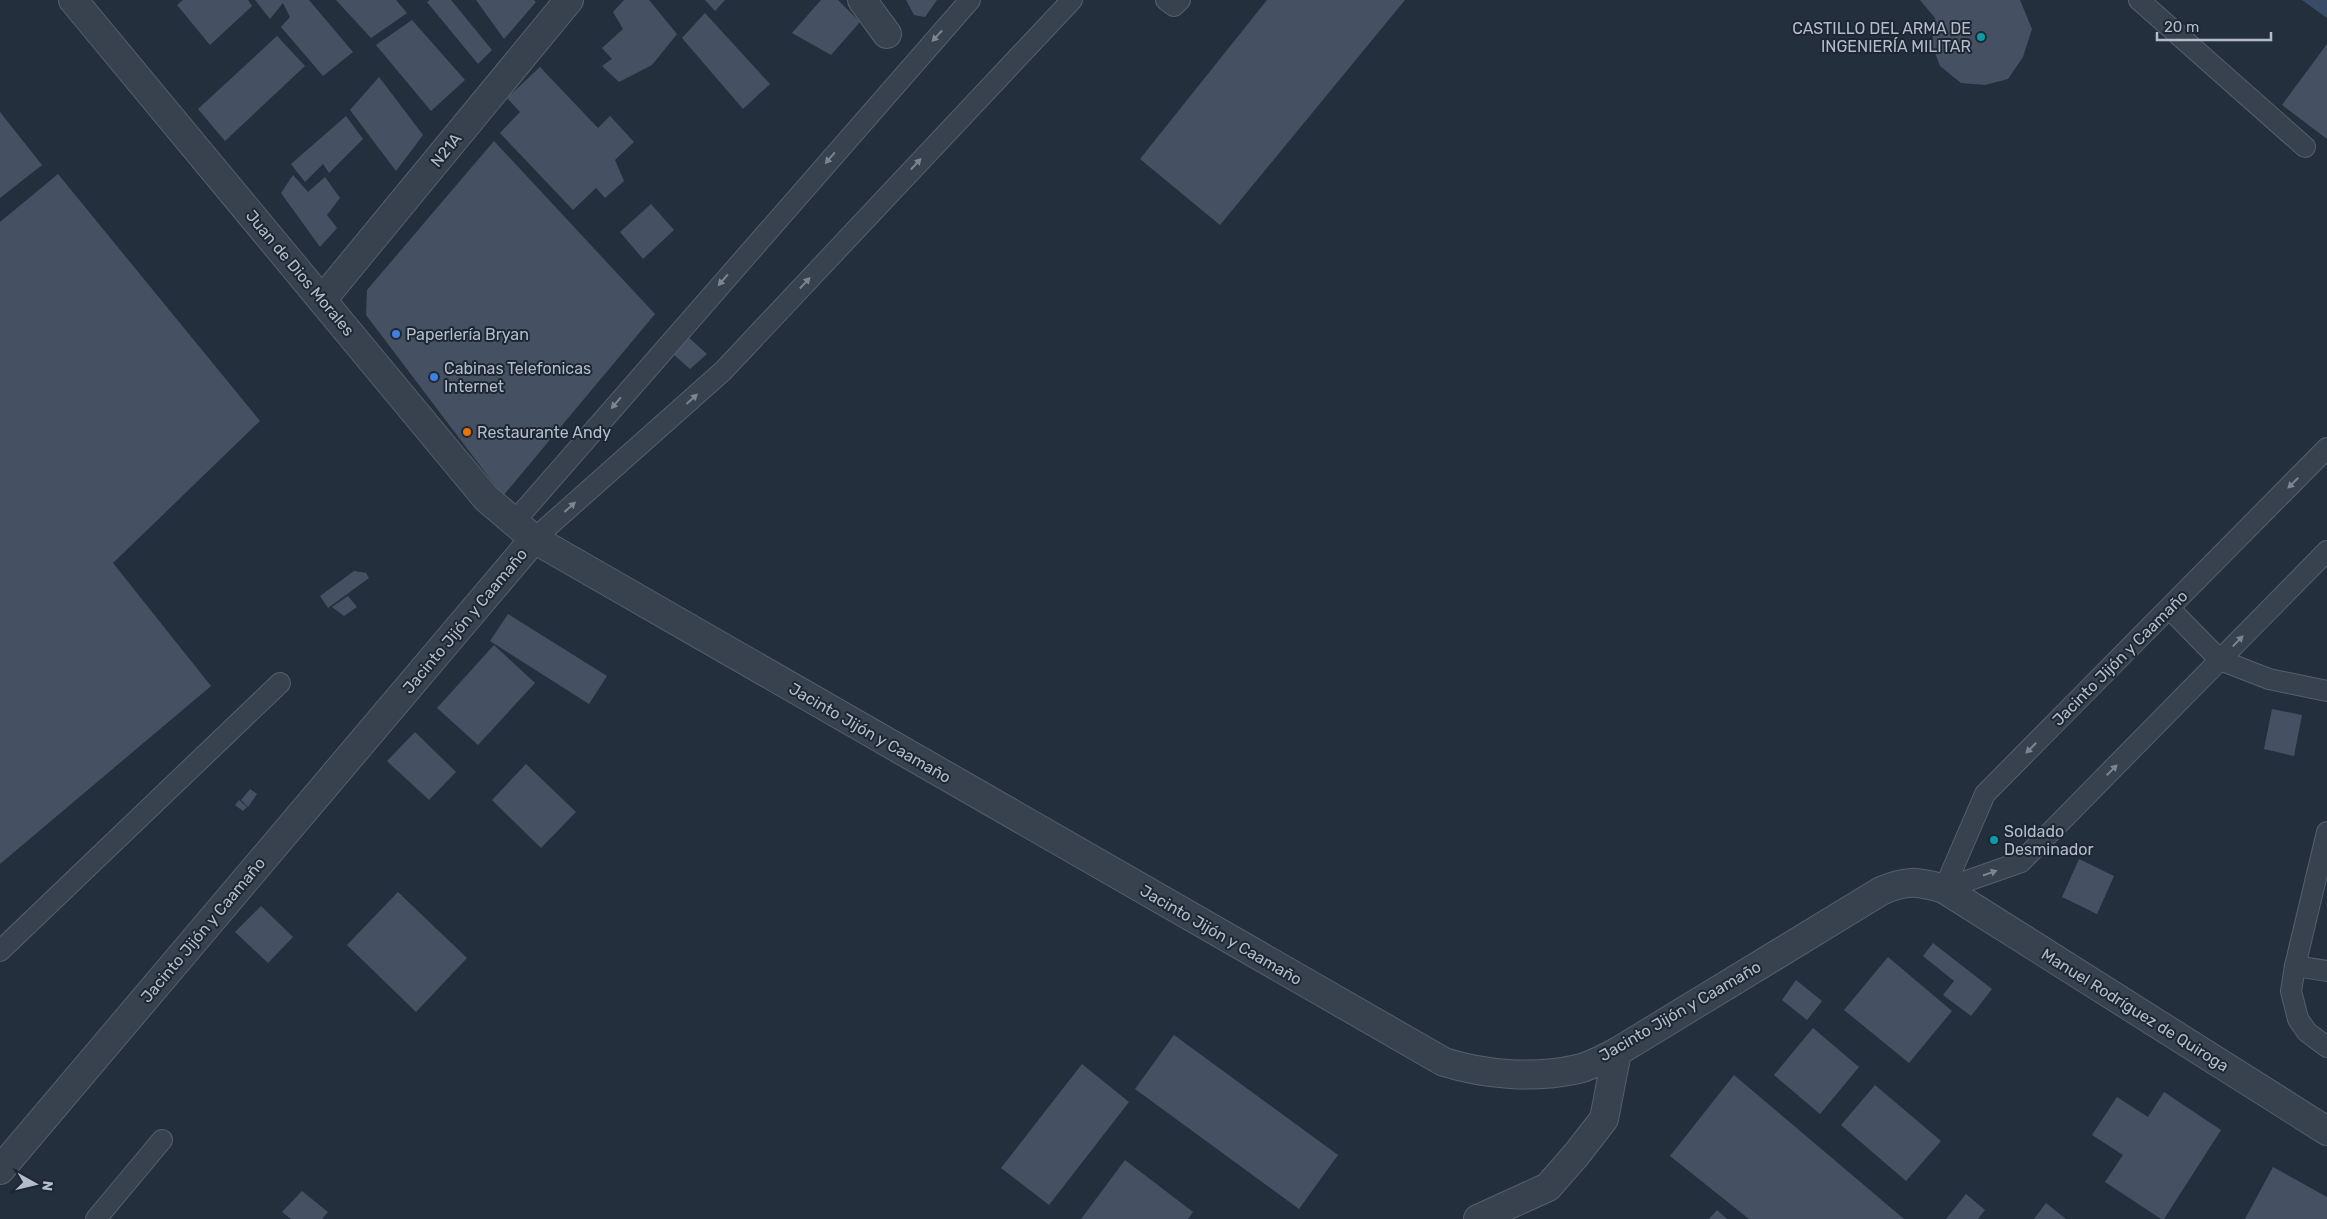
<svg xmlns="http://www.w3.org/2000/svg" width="2327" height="1219" font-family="Rubik,sans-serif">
<rect width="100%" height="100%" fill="#242f3e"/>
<path fill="#394c67" d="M2302 0H2327V18Z"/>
<g fill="#455162">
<path d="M183 0H248L252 6 210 45 177 5Z"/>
<path d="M255 0H309L353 52 323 76 281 27 290 17 283 3 270 19Z"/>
<path d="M336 0H396L407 13 371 38Z"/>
<path d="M430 0H451L492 50 478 64 427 2Z"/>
<path d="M476 0H534L536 2 504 39Z"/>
<path d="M624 0H649L677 34 652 65 619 82 602 66 612 59 602 48 623 29 613 12Z"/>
<path d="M705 0H725L715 11Z"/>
<path d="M821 0H838L860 22 831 55 792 33Z"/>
<path d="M906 0H937L925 17 914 15Z"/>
<path d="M1267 0H1405L1220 225 1140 159Z"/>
<path d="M1920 0H2020L2032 29 2023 57 2008 79 1985 85 1961 83 1940 66 1932 45 1935 18Z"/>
<path d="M705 13 770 84 743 109 682 38Z"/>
<path d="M412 20 465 80 431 111 376 45Z"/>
<path d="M277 36 305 66 225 141 198 109Z"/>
<path d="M2327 44V139L2282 105Z"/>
<path d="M540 67 598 128 610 116 634 142 615 160 624 181 605 198 596 188 573 210 500 133 520 112 507 98Z"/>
<path d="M379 77 423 135 396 171 350 110Z"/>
<path d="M0 112 42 165 0 198Z"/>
<path d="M346 116 363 139 329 173 323 164 305 182 291 164Z"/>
<path d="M494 141 655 314 503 496 366 315 367 290Z"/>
<path d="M58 174 260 421 113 563 211 686 0 864V222Z"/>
<path d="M293 175 308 192 325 177 340 198 327 215 337 228 320 247 281 193Z"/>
<path d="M651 204 674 230 643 259 620 232Z"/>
<path d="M687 336 707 354 690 369 672 353Z"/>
<path d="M354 571 366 573 369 578 328 608 320 596Z"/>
<path d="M348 596 357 607 344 616 332 607Z"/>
<path d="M508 614 607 676 589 704 490 641Z"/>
<path d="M494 645 535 683 478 745 437 708Z"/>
<path d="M2272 709 2302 715 2294 756 2264 749Z"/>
<path d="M415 732 456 772 429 800 387 761Z"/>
<path d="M526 764 576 812 541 848 492 800Z"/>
<path d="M250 789 257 794 248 807 241 800Z"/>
<path d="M239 800 247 807 243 811 235 805Z"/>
<path d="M2079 859 2114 876 2097 914 2062 897Z"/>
<path d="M398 892 467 958 416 1012 347 945Z"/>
<path d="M261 906 293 937 268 963 235 932Z"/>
<path d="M1933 943 1992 989 1971 1016 1943 995 1954 981 1923 956Z"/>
<path d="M1888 957 1952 1011 1909 1063 1844 1010Z"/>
<path d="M1796 980 1822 1001 1807 1020 1782 1000Z"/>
<path d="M1813 1028 1859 1067 1820 1114 1774 1075Z"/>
<path d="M1174 1035 1338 1155 1299 1209 1135 1089Z"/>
<path d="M1082 1064 1129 1102 1049 1205 1001 1168Z"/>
<path d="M1734 1075 1904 1219H1749L1670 1156Z"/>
<path d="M1875 1085 1941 1141 1906 1181 1841 1125Z"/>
<path d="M2164 1092 2221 1130 2164 1219H2161L2105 1182 2123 1155 2092 1135 2117 1097 2148 1117Z"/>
<path d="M1125 1160 1193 1212 1188 1219H1081Z"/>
<path d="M2273 1167 2327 1197V1219H2245Z"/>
<path d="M302 1191 328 1212 322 1219H291L282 1212Z"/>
<path d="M1966 1194 1985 1210 1978 1219H1946Z"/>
<path d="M2046 1203 2066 1219H2034Z"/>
<path d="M1717 1210 1727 1219H1709Z"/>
</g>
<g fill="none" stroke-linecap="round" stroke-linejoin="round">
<g stroke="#565f6c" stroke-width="22">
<g id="service">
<path d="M1166 0 1174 6 1180 0"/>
<path d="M2139 0 2305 147"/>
<path d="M514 522 970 0"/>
<path d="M534 539 723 371 1072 0"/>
<path d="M2169 608 2220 660 2269 679 2327 691"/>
<path d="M2327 832 2295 966 2291 991 2298 1019 2307 1032 2327 1047"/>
<path d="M1944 889 1985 794 2327 448"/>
<path d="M1944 889 2021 862 2327 551"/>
<path d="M0 951 280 683"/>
<path d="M2295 966 2327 971"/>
<path d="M96 1219 162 1140"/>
</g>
</g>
<g stroke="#565f6c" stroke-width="30">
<g id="minor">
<path d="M73 0 486 498 534 539"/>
<path d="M862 0 887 34"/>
<path d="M322 300 569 0"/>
<path d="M1478 1219 1548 1187 1576 1155 1604 1119 1617 1052"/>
</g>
</g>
<g stroke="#565f6c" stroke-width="30">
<path id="tertiary" d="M0 1170 534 539 1444 1062C1486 1075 1534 1079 1578 1069 1591 1066 1605 1058 1617 1052L1881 891C1906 880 1917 881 1944 889L2327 1131"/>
</g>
<use href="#service" stroke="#38414e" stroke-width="20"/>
<use href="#minor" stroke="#38414e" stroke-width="28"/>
<use href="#tertiary" stroke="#38414e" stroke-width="28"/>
</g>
<defs><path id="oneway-solid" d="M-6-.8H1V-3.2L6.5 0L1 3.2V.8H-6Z" transform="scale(1.25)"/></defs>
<g fill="#7c8592">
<use href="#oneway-solid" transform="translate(937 36) rotate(133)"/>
<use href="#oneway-solid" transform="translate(830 158) rotate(131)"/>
<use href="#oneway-solid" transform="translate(916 164) rotate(-47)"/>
<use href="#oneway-solid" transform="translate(723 280) rotate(131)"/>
<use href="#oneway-solid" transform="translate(805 283) rotate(-47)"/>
<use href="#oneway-solid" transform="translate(692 399) rotate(-42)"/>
<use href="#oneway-solid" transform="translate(616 403) rotate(131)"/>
<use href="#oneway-solid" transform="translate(2293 483) rotate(135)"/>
<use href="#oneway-solid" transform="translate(570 507) rotate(-42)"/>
<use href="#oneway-solid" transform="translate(2238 641) rotate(-46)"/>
<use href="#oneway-solid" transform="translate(2031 748) rotate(135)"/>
<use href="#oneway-solid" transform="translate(2112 770) rotate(-45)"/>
<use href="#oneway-solid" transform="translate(1990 873) rotate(-19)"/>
</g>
<g fill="#0f9aa8" stroke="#1d2633" stroke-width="2">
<circle cx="1981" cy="37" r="5"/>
<circle cx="1994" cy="840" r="5"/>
</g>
<g fill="#3f7fe0" stroke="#1d2633" stroke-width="2">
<circle cx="396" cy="334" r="5"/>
<circle cx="434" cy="377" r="5"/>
</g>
<circle fill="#e8710a" stroke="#1d2633" stroke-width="2" cx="467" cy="432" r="5"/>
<g text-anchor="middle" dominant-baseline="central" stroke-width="4" stroke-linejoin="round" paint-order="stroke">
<g font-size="16" fill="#b4bcc9" stroke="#1d2633" text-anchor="start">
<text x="1971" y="28" text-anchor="end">CASTILLO DEL ARMA DE<tspan x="1971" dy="18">INGENIERÍA MILITAR</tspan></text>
<text x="406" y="334">Paperlería Bryan</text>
<text x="444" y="368">Cabinas Telefonicas<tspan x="444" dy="18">Internet</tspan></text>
<text x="477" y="432">Restaurante Andy</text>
<text x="2004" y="831">Soldado<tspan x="2004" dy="18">Desminador</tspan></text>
</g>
<g font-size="16" fill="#b4bcc9" stroke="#1d2633">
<text transform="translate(446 150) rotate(-51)">N21A</text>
<text transform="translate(300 273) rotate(50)">Juan de Dios Morales</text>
<text transform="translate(465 621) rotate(-50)">Jacinto Jijón y Caamaño</text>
<text transform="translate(2120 658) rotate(-45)">Jacinto Jijón y Caamaño</text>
<text transform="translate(870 733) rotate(30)">Jacinto Jijón y Caamaño</text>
<text transform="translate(203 930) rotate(-50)">Jacinto Jijón y Caamaño</text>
<text transform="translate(1221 935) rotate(30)">Jacinto Jijón y Caamaño</text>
<text transform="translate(2135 1010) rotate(32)">Manuel Rodríguez de Quiroga</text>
<text transform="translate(1680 1011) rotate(-30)">Jacinto Jijón y Caamaño</text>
</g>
</g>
<g transform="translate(35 1184) rotate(98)" stroke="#1d2633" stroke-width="4" paint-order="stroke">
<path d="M0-4L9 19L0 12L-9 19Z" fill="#b4bcc9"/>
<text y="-8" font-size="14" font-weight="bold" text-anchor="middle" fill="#b4bcc9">N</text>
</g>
<path d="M2157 32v8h114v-8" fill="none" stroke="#b4bcc9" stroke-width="2.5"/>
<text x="2164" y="32" font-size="15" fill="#b4bcc9" stroke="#1d2633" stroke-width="4" paint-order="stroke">20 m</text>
</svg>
